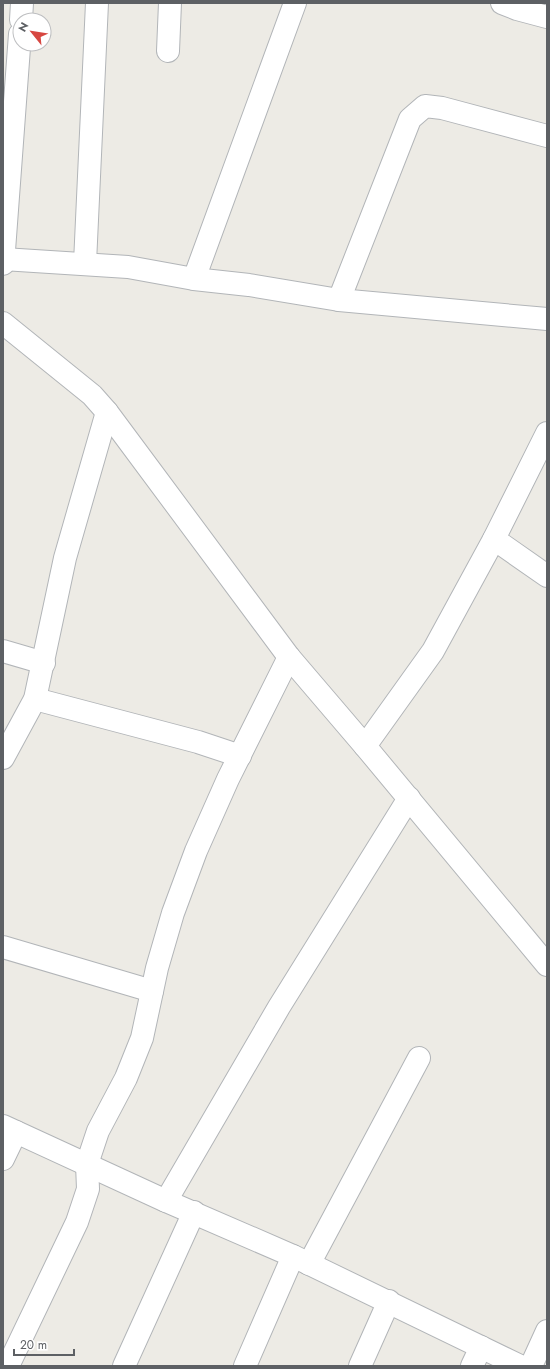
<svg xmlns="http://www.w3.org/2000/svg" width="550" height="1369" font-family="Jost,sans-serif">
<rect width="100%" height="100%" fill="#edebe5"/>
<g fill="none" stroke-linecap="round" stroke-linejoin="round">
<g stroke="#b2b5b8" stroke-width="24">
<g id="street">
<path d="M502 3 517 9 547 17"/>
<path d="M21 20 22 3"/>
<path d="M168 51 170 3"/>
<path d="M3 259 128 267 194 279 249 285 339 300 547 319"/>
<path d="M85 263 97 3"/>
<path d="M3 264 20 34"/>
<path d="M194 279 295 3"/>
<path d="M339 300 410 119 425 106 442 108 547 136"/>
<path d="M3 323 92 395 107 412 289 657 365 746 547 965"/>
<path d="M494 539 547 576"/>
<path d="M3 651 44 663"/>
<path d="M35 699 198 742 240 756"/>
<path d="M365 746 433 651 494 539 547 433"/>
<path d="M3 758 35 699 65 558 107 412"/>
<path d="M3 947 152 991"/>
<path d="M3 1126 166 1201 293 1256 520 1366"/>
<path d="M3 1159 16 1132"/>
<path d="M166 1201 279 1007 409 798"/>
<path d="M309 1264 419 1058"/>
<path d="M8 1366 77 1222 88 1189 87 1164 98 1131 126 1078 142 1038 157 968 173 913 196 851 228 779 289 657"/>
<path d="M124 1366 194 1212"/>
<path d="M245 1366 293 1256"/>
<path d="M360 1366 389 1301"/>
<path d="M472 1366 481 1347"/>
<path d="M531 1366 547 1331"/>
</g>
</g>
<use href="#street" stroke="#fff" stroke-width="22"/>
</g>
<rect width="550" height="1369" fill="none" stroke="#5d6064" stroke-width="8"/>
<g transform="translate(32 32) rotate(300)"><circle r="19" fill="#ffffff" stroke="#bebfc1"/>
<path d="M0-3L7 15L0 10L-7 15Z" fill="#d74741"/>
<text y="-6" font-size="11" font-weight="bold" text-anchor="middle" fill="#5d6064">N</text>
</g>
<path d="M14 1349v6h60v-6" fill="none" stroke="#5d6064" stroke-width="2"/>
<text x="20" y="1349" font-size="12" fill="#5d6064" stroke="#ffffff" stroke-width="3" paint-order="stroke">20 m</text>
</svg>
